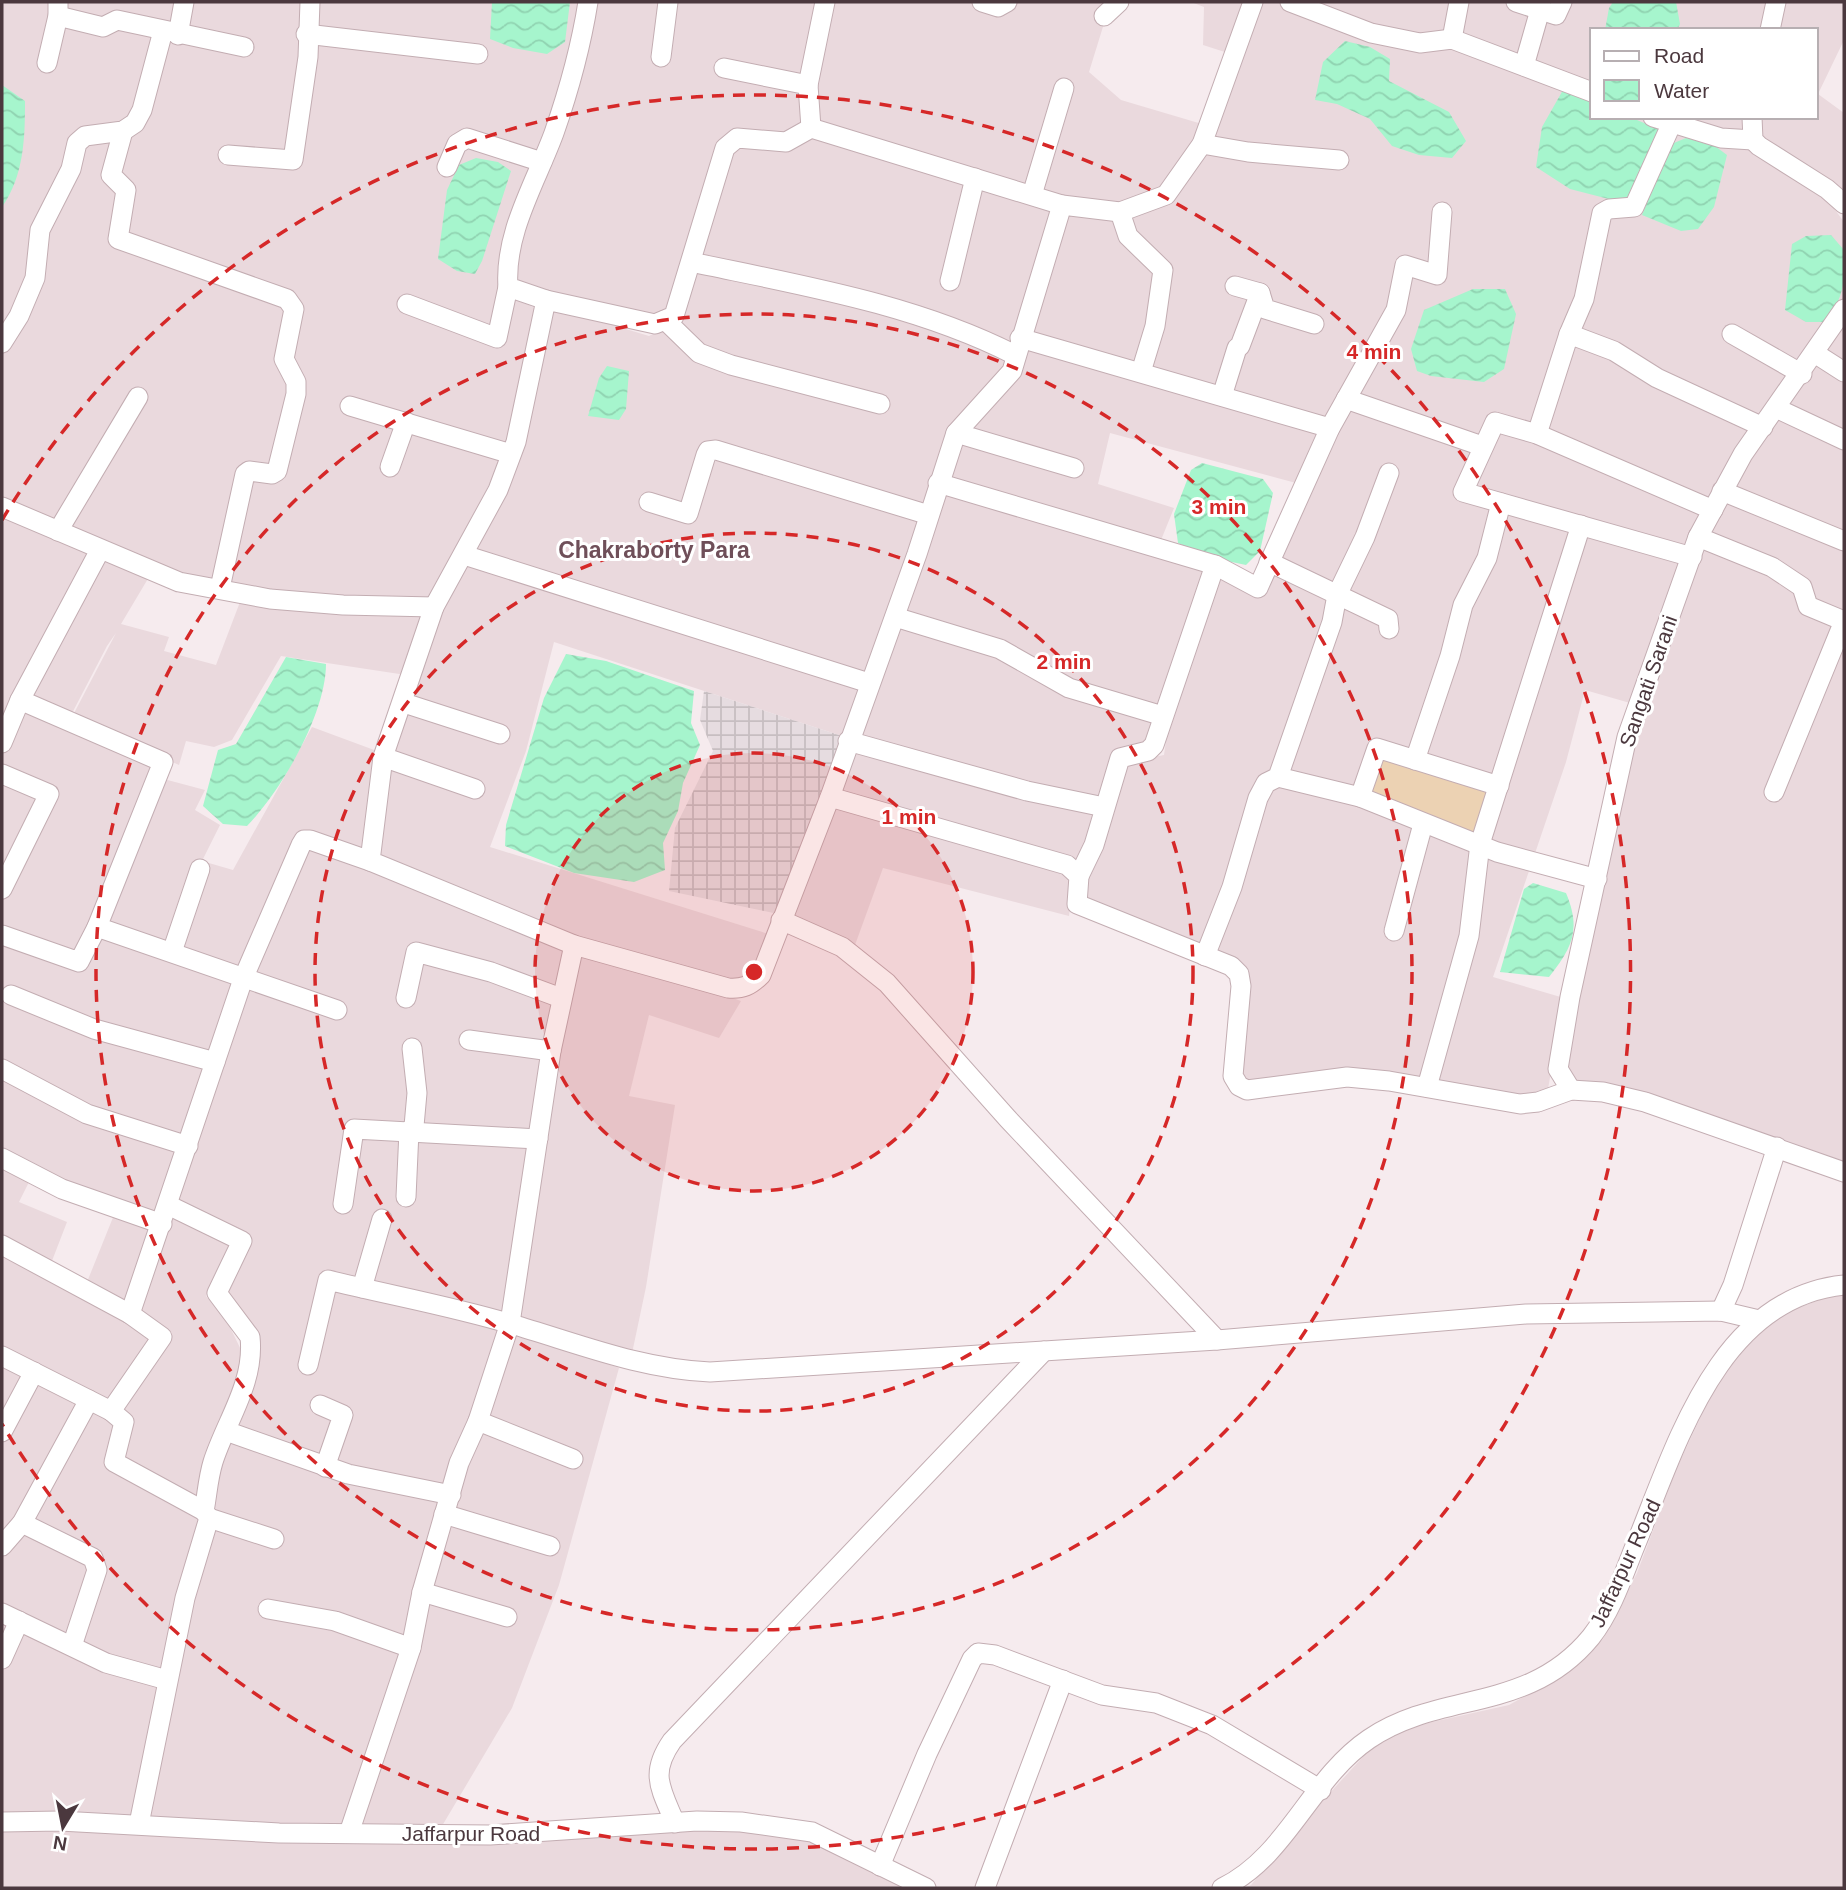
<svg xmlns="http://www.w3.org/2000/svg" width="1846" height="1890" font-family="Helvetica,sans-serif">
<defs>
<pattern id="industrial-grid" width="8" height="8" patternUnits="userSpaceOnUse" patternTransform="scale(1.75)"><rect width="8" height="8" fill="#e6dce0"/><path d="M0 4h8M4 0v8" fill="none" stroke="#c7bec1"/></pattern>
<pattern id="water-waves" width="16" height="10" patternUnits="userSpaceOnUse" patternTransform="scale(1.75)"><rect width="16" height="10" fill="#a6f5cd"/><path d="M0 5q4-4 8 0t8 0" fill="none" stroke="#90d3b1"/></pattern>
</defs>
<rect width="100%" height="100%" fill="#f6ebee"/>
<g fill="#ead9dd">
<path d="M2 2H582L576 41 518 211 509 296 535 308 508 449 425 605 328 604 179 575 2 498Z"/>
<path d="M591 2H1119L1106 17 1089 72 1121 100 1202 124 1194 147 1162 193 1115 210 884 144 736 129 719 141 670 312 650 318 514 285 526 212Z"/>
<path d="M1191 2H1250L1231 54 1203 45 1204 7Z"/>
<path d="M1257 2H1772L1764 30H1592V117H1743L1756 154 1830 203 1844 222V302L1689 554 1468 489 1486 445 1344 396 1327 424 1025 337 1064 209 1168 197Z"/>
<path d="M1781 2H1844V40L1818 94 1844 113V194L1760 135V117H1816V30H1775Z"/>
<path d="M812 137 1059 207 1007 370 957 427 842 736 554 642 526 751 490 847 775 936 759 967 740 986 579 942 377 858 378 796 437 616 459 574 553 307 649 336 683 319 730 154 742 145Z"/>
<path d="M1844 319V537L1736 492 1743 463Z"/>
<path d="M1021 339 1320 433 1296 483 1110 433 1098 484 1174 508 1159 545 942 476 960 432 1013 374Z"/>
<path d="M1348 401 1476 447 1453 492 1689 561 1630 703 1585 690 1566 762 1493 977 1564 998 1548 1089 1521 1097 1420 1078 1244 1087 1238 1055 1249 982 1082 901 1116 770 1134 761 1164 755 1168 727 1215 574 1260 595Z"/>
<path d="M939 486 1217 563 1152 745 1132 755 1084 864 835 796Z"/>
<path d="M1722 492 1844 543V1166L1561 1087 1632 734Z"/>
<path d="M2 511 149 577 121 624 169 637 164 651 216 665 240 602 430 611 406 675 281 656 232 740 214 747 186 741 179 765 72 717 116 633 107 646 68 721 162 763 97 928 241 980 128 1310 85 1287 118 1205 33 1174 19 1202 67 1222 50 1266 127 1320 168 1215 231 1246 206 1296 227 1321 243 1354 248 1337 211 1292 242 1244 171 1203 243 990 305 842 572 945 507 1327 619 1368 559 1585 512 1708 442 1826 352 1830 146 1819 166 1678 141 1824 2 1819Z"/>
<path d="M312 727 385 754 365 851 302 834 238 975 101 926 160 778 205 790 195 810 220 825 202 861 233 870Z"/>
<path d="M832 799 1074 873 1069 916 883 868 855 945 787 919Z"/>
<path d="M579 953 655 969 741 1001 719 1038 649 1015 629 1096 675 1105 646 1287 631 1358 516 1324 553 1052Z"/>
<path d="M1833 1295H1844V1888H1245L1251 1885 1294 1832 1371 1748 1414 1726 1509 1705 1563 1675 1603 1639 1637 1573 1675 1472 1720 1375 1773 1317Z"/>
<path d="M739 1827 809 1838 936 1888H2V1832Z"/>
</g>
<path fill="url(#industrial-grid)" d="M704 691 842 736 778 914 669 891 675 828 713 751 700 720Z"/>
<path fill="#ecd2b3" d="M1381 753 1492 790 1478 838 1361 797Z"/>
<g fill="url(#water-waves)">
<path d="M492 2H570L565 42 547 54 513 48 490 39Z"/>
<path d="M1613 2H1676L1680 24 1677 30H1605L1609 8Z"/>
<path d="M1345 41 1370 47 1390 59 1389 81 1449 112 1466 141 1452 158 1419 155 1392 146 1370 119 1337 104 1315 100 1323 62Z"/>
<path d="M2 85 25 101C25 138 24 175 2 207Z"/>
<path d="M1563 90 1592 102V117H1630L1658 129 1645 177 1632 205 1570 189 1536 167 1542 127Z"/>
<path d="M1686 138 1711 143 1727 155 1714 207 1698 229 1681 231 1642 215 1669 145Z"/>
<path d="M476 158 498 162 511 171 482 261 475 274 457 271 438 259 447 190 459 165Z"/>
<path d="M1831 235 1844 250C1844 282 1846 298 1823 322H1806L1785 310 1792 244 1806 236Z"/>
<path d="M1473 289H1505L1516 314 1504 369 1484 382 1431 376 1417 371 1411 349 1424 310Z"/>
<path d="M607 366 629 371 626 409 619 420 588 416 599 378Z"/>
<path d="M1202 463 1263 479 1273 493 1260 551 1246 565 1208 557 1178 543 1174 514 1191 470Z"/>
<path d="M566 654 606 661 694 691 691 723 700 745 683 783 678 811 663 843 665 870 634 882 574 873 505 846 506 825 544 698Z"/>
<path d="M286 657 326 664C326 714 281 791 247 826L223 824 203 806 218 750 236 744Z"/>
<path d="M1533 883 1566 893C1581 929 1573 947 1549 977L1500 972 1524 889Z"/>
</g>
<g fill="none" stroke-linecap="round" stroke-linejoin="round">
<g stroke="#c3adb2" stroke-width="21">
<g id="minor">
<path d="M982 2 998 7 1007 2"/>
<path d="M1290 2 1371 33 1420 43 1452 39 1592 92"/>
<path d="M1516 2 1556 15 1562 2"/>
<path d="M58 16 103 27 117 20 244 47"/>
<path d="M1104 16 1119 2"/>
<path d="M1770 30 1776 2"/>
<path d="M306 34 478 54"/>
<path d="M178 35 184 2"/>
<path d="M1452 39 1459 2"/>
<path d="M661 57 668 2"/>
<path d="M47 63 58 16V2"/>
<path d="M1524 66 1540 10"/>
<path d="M724 68 808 85"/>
<path d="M1653 117 1721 138 1753 140"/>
<path d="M1752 117 1753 140 1759 146 1827 189 1844 204"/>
<path d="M811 128 808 85 825 2"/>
<path d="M123 131 111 175 126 190 118 239 287 299 294 309 284 359 296 382V394L277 471 272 474 249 471 245 474 220 588"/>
<path d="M1202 144 1248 152 1339 160"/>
<path d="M228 155 293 160 308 57 310 2"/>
<path d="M447 167 457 144 467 138 542 162"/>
<path d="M1032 195 1064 88"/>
<path d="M1120 212 1128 236 1163 270 1155 326 1141 372"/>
<path d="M691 262C800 285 915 304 1015 355"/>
<path d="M950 281 975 178"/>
<path d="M1235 286 1260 293 1265 309 1314 324"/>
<path d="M546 300 508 287C504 233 536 182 554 133 569 90 581 46 588 2"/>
<path d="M407 304 497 338 508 287"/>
<path d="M665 320 699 353 731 365 880 404"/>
<path d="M1569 334 1584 299 1602 213 1609 209 1634 207 1671 125"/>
<path d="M1732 334 1802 374"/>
<path d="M1020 338 1330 428"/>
<path d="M2 343 19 316 35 278 40 230 71 169 77 143 85 136 123 131 135 123 142 110 163 31"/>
<path d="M1816 354 1844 372"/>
<path d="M1222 396 1237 348 1240 346 1260 293"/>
<path d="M1346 399 1482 446"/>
<path d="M350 406 511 454"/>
<path d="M1778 409 1844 440"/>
<path d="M956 433 1074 468"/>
<path d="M1537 434 1569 334 1614 351 1657 378 1763 427"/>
<path d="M390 467 406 422"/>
<path d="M938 483 1215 565 1258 588 1330 428 1396 310 1405 265 1437 275 1442 212"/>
<path d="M1722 491 1844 541"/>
<path d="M649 502 688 514 706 455 708 451 716 450 929 515"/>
<path d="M2 507 179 582 270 599 343 605 434 607"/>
<path d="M58 531 138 397"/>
<path d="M1698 537 1772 567 1802 587 1808 606 1844 621 1774 792"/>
<path d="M464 555 869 683"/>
<path d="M1692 557 1463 492 1495 422 1537 434 1713 510"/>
<path d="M1269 562 1388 619 1389 629"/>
<path d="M895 617 1000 649 1069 688 1163 716"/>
<path d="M404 703 500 734"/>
<path d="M848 741 1027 791 1104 807"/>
<path d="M2 743 20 700 100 550"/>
<path d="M383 757 475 789"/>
<path d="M1415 760 1450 656 1463 605 1487 558 1501 503"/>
<path d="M2 774 49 794 2 889"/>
<path d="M1278 777 1360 797"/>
<path d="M1499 786 1377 748 1360 797 1497 852 1597 879"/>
<path d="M830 797 1067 865 1079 876 1077 904 1231 966 1239 974 1241 986 1233 1076 1239 1086 1247 1090 1347 1077 1389 1081 1520 1104 1538 1102 1571 1090 1603 1092 1645 1102 1844 1172"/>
<path d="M1079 876 1094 845 1120 758 1148 751 1154 745 1215 565"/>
<path d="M781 920 842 947 887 983 1008 1119 1217 1340"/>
<path d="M97 927 337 1010"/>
<path d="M1394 931 1423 824"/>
<path d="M2 935 79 962 97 927 163 762 20 700"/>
<path d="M574 945 370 861 383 757 434 607 498 490 516 442 546 300 655 324 674 316 725 148 737 138 786 142 811 128 1062 205"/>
<path d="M172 952 200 869"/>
<path d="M1205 956 1232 887 1258 798 1266 783 1278 777 1332 622 1337 595 1365 537 1389 473"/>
<path d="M11 995 94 1029 215 1062"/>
<path d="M406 998 416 952 491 972 561 998"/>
<path d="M469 1040 551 1051"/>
<path d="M2 1069 87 1114 188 1146"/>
<path d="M1427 1087 1469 936 1480 844 1581 525"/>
<path d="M1571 1090 1558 1069 1570 997 1627 737 1698 537 1743 454 1844 309"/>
<path d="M2 1158 62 1189 162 1224"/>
<path d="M406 1197 409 1131 414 1126 417 1093 412 1048"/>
<path d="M343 1204 354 1129 538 1139"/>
<path d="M2 1245 130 1314 162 1337 111 1411 2 1356"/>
<path d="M362 1288 382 1219"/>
<path d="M1721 1311 1733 1285 1777 1147"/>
<path d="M130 1314 243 979 301 845 304 840H310L370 861"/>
<path d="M308 1365 328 1280C389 1295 451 1306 511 1324 577 1343 640 1369 710 1372L1217 1340 1526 1314 1721 1311 1759 1320"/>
<path d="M320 1405 343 1415 325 1467"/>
<path d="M111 1411 124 1422 114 1462 204 1511"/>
<path d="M478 1421 573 1459"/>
<path d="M226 1431 348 1474 451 1495"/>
<path d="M2 1432 34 1372"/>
<path d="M444 1514 550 1546"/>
<path d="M209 1518 274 1539"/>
<path d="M22 1523 93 1558 97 1570 72 1646"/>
<path d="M2 1546 22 1523 89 1400"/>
<path d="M422 1592 507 1617"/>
<path d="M268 1609 335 1621 411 1648"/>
<path d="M2 1613 106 1663 167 1680"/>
<path d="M2 1659 19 1621"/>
<path d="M2 1822 60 1821 279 1833 490 1835 697 1821 741 1822 812 1832 926 1888"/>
<path d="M675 1823C661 1789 649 1774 672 1741L1044 1351"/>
<path d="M139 1824 185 1598 209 1518 204 1511C207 1496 208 1478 213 1462 226 1421 255 1383 250 1337L217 1293 242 1241 168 1205"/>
<path d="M349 1833 411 1648 422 1592 459 1463 478 1421 510 1323 551 1051 574 945 728 988C743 989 750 986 761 975L830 797 917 554 956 433 1012 371 1062 205 1120 212 1166 195 1202 144 1253 2"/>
<path d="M880 1866 927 1754 972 1659 978 1653 995 1655 1102 1695 1156 1703 1212 1725 1321 1790"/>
<path d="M985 1888 1063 1680"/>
<path d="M1222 1888C1287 1857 1310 1779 1369 1739 1441 1690 1528 1714 1591 1637 1610 1613 1622 1579 1633 1551 1675 1450 1716 1298 1844 1285"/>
</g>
</g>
<use href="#minor" stroke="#fff" stroke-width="19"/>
</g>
<circle cx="754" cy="972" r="219" fill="#d62828" fill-opacity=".12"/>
<g fill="none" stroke="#d62828" stroke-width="3.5" stroke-dasharray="12 9">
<circle cx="754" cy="972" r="219"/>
<circle cx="754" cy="972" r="439"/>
<circle cx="754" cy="972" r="658"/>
<path d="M2 520A877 877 0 1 1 2 1424"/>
</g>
<g text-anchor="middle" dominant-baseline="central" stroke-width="6" stroke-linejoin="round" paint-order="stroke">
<g font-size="21" fill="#4b383e" stroke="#fff">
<text transform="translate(1648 681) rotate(-71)">Sangati Sarani</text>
<text transform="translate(1625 1563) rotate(-65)">Jaffarpur Road</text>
<text x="471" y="1833">Jaffarpur Road</text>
</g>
<g font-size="23" font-weight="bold" fill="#6f4f59" stroke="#fff">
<text x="654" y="550">Chakraborty Para</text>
</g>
</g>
<circle cx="754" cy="972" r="10" fill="#d62828" stroke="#fff" stroke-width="3.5"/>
<g font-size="21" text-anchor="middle" font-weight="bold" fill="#d62828" stroke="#fff" stroke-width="6" stroke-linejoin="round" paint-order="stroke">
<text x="1374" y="359">4 min</text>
<text x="1219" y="514">3 min</text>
<text x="1064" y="669">2 min</text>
<text x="909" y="824">1 min</text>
</g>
<rect width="1846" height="1890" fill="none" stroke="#4b383e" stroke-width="7"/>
<rect x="1590" y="28" width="228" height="91" fill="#ffffff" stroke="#b7afb2" stroke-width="2"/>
<rect x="1604" y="51" width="35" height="10" fill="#ffffff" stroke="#b7afb2" stroke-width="2"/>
<text x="1654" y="63" font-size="21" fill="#4b383e">Road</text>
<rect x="1604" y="80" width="35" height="21" fill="url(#water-waves)" stroke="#b7afb2" stroke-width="2"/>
<text x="1654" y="98" font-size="21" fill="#4b383e">Water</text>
<g transform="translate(63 1827) rotate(190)" stroke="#ffffff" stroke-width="5" paint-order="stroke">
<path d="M0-5L12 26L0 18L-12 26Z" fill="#4b383e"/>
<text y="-10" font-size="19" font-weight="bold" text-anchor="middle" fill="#4b383e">N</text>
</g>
</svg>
